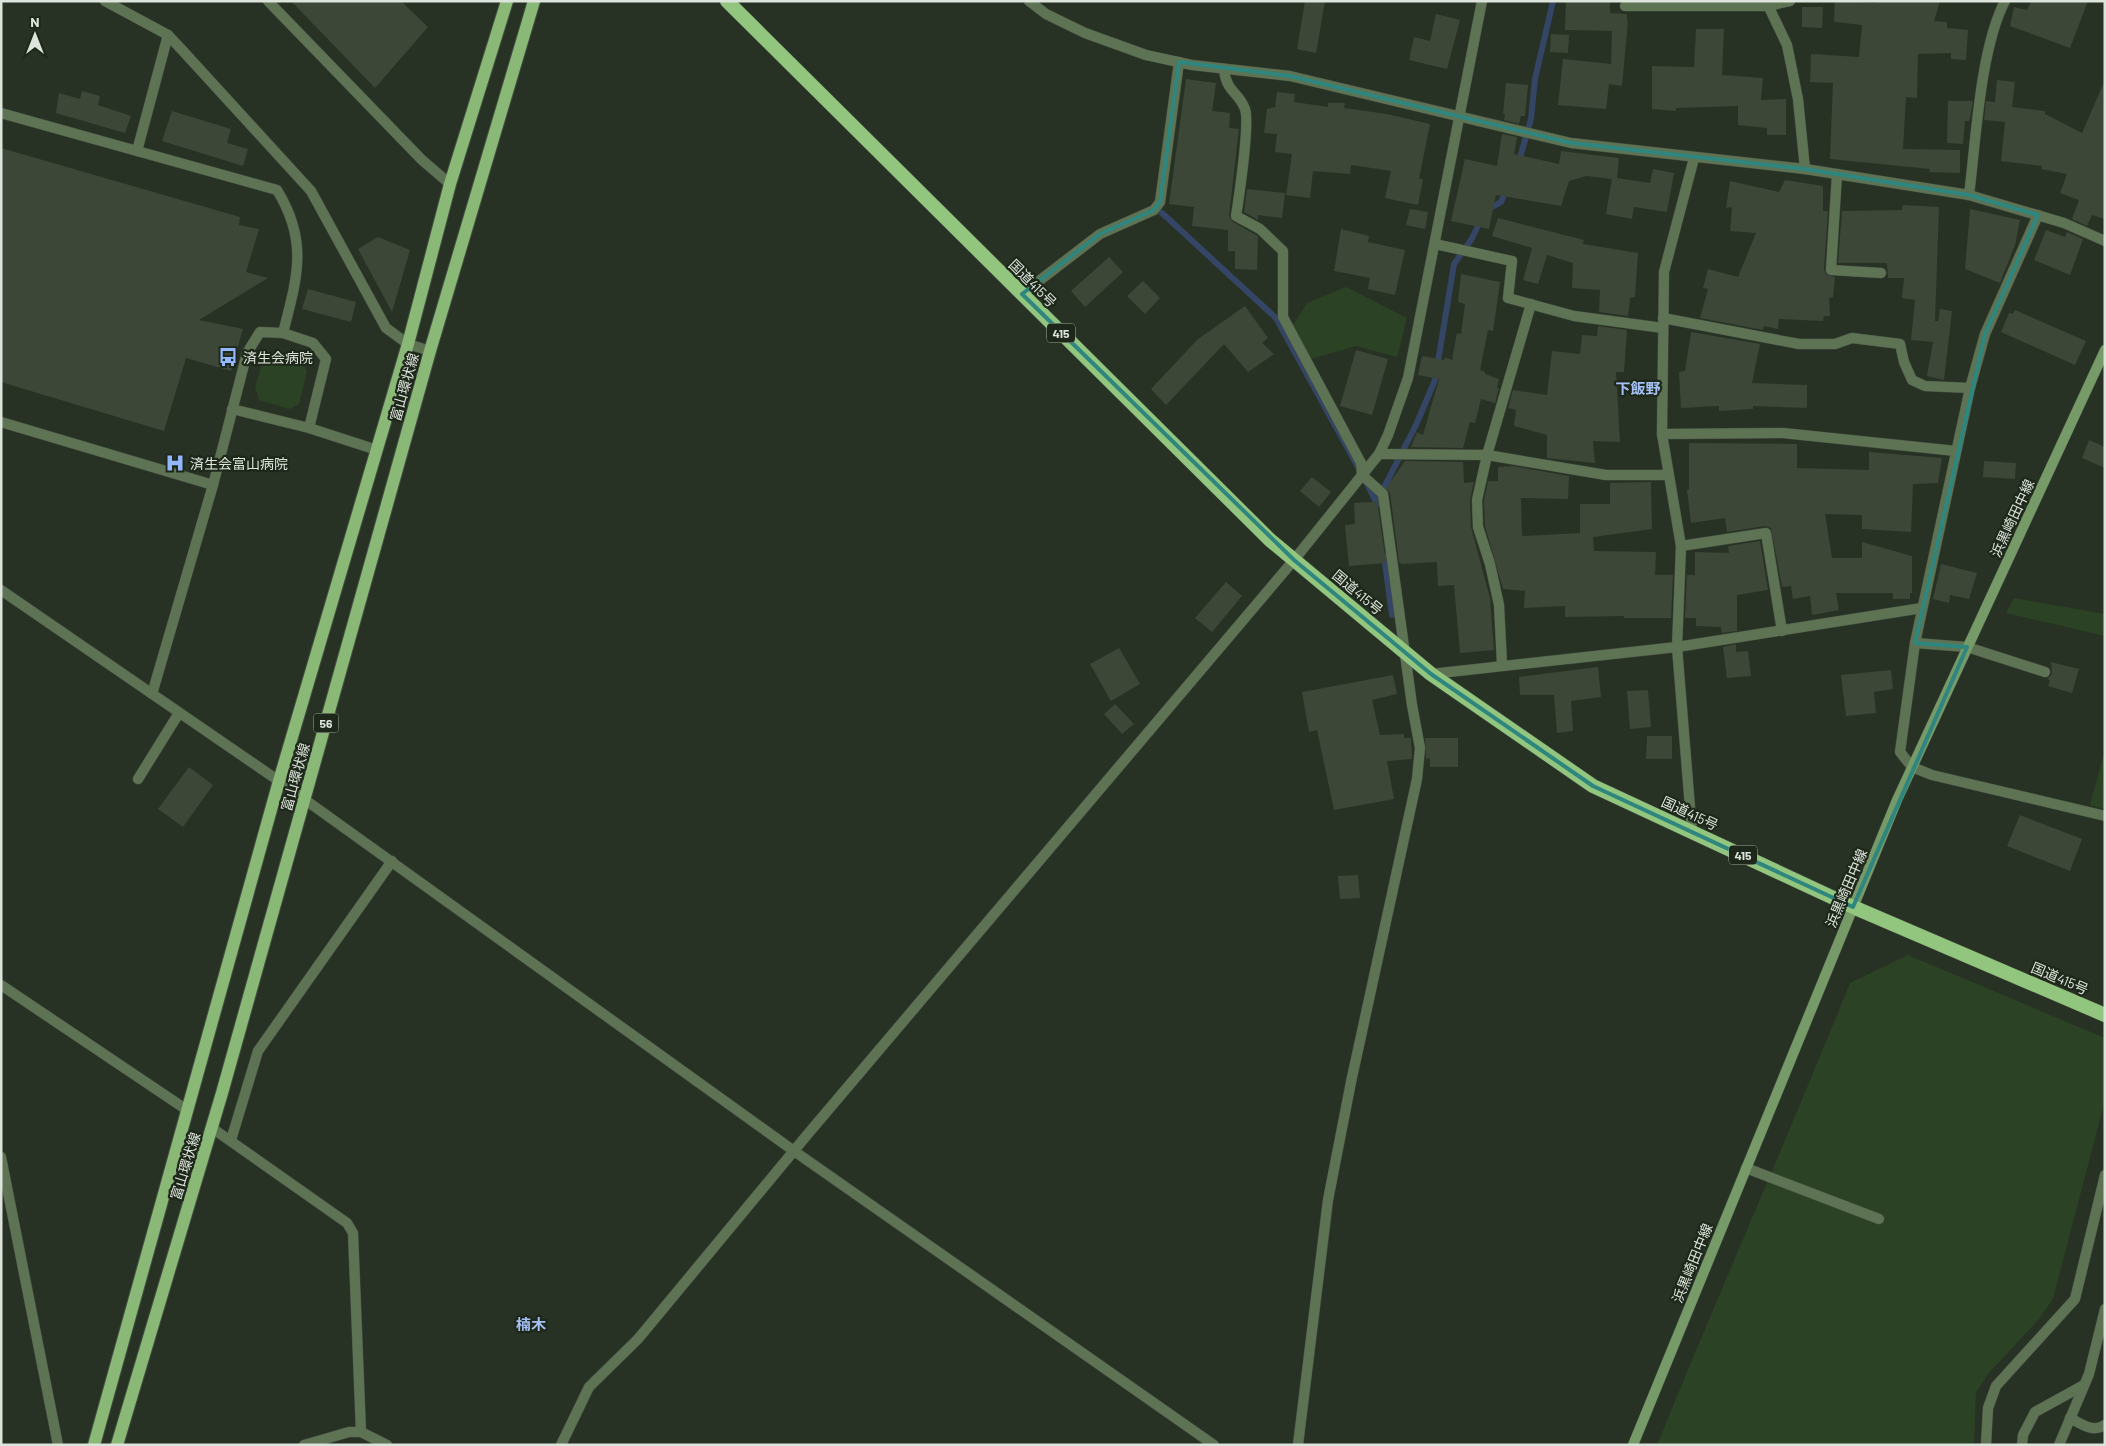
<svg xmlns="http://www.w3.org/2000/svg" width="2106" height="1446" font-family="Barlow,'Noto Sans JP',sans-serif">
<rect width="100%" height="100%" fill="#273224"/>
<g fill="#2c4224">
<path d="M1346 287 1407 318 1397 357 1356 346 1311 359 1292 327 1307 303Z"/>
<path d="M273 352 303 361 307 372 299 404 290 409 259 400 255 387 264 357Z"/>
<path d="M2014 598 2105 614V636L2006 613Z"/>
<path d="M2105 750V809L2090 805Z"/>
<path d="M1908 955 2105 1038V1100L2053 1299 2039 1319 1988 1374 1976 1392 1974 1445H1657C1720 1290 1788 1137 1850 983Z"/>
</g>
<g fill="none" stroke-linecap="round" stroke-linejoin="round">
<g stroke="#344566" stroke-width="6">
<path d="M1519 161 1531 119 1535 79 1553 1"/>
<path d="M1487 210 1501 202 1507 189"/>
<path d="M1162 213 1276 318 1358 467"/>
<path d="M1366 482 1377 504"/>
<path d="M1377 501 1416 425 1435 380 1454 264 1471 240 1481 220"/>
<path d="M1384 556 1392 615"/>
</g>
</g>
<g fill="#3c4738">
<path d="M291 1H401L428 27 375 88Z"/>
<path d="M1305 1H1325L1316 53 1297 49Z"/>
<path d="M1566 1H1610V13L1627 14V21H1628L1622 86 1609 84 1606 109 1558 105 1563 59 1611 64 1612 31 1565 30Z"/>
<path d="M1835 1 1877 3V1H1940L1934 21 1947 22V28L1968 30 1966 60 1951 59V53L1918 54 1917 98 1906 97 1903 149 1960 150V173L1929 172 1930 169 1830 159 1833 83 1810 82 1811 54 1859 57 1862 25 1834 22Z"/>
<path d="M2031 1H2088L2070 48 2010 26 2014 7 2027 10Z"/>
<path d="M1802 7H1823L1822 28 1802 27Z"/>
<path d="M1436 14 1460 20 1447 69 1409 60 1414 37 1430 41Z"/>
<path d="M1696 29H1724L1722 75 1763 78 1761 100 1786 99V135H1767V128L1738 125V106L1676 108V111L1652 109V66L1694 67Z"/>
<path d="M1551 34 1569 35 1568 53 1550 52Z"/>
<path d="M1186 79 1216 83 1212 111 1230 113 1229 128 1239 129 1229 216 1233 222 1258 236 1257 270 1235 269V251H1228V230L1192 226 1194 207 1169 204Z"/>
<path d="M1997 80 2015 82 2012 107 2045 111V114L2082 133 2105 80V219L2092 215 2087 226 2072 219 2079 200 2060 193 2067 174 2041 169 2042 166 2001 161 2005 122 1984 120 1986 101 1995 102Z"/>
<path d="M1506 83 1528 85 1525 116H1521L1519 124 1504 120 1505 114H1503Z"/>
<path d="M82 91 100 96 98 105 131 116 125 133 56 113 59 93 80 99Z"/>
<path d="M1277 92 1295 94 1294 102 1328 107V103H1345L1344 108 1387 114 1430 124 1419 179H1423L1418 205 1385 198 1391 171 1351 165 1350 174 1313 171 1310 198 1286 195 1292 154 1275 152 1277 134 1264 133 1267 109 1275 107Z"/>
<path d="M1948 101H1973L1970 118 1969 121H1965L1963 144 1947 143Z"/>
<path d="M172 111 231 129 227 143 248 149 243 166 162 141Z"/>
<path d="M1502 134 1517 137 1514 154 1559 164 1561 151 1619 158 1617 178 1650 183 1653 169 1674 173 1667 212 1634 207 1632 219 1606 214 1612 179 1586 176 1569 181 1561 206 1496 195 1489 229 1451 221 1465 159 1497 166Z"/>
<path d="M1 148 240 217 239 225 259 229 246 272 268 278 199 320 243 329 231 371 186 358 164 431 1 382Z"/>
<path d="M1785 180 1823 186V211H1828L1824 270 1827 275 1835 277 1833 297 1829 298 1830 316H1824L1823 321 1779 319 1778 329 1764 326 1763 330 1700 318 1708 289 1703 288 1708 269 1738 277 1756 233 1730 231 1732 207 1726 208 1730 181 1779 192Z"/>
<path d="M1247 189 1285 193 1282 218 1258 215V220L1244 212Z"/>
<path d="M1903 205 1939 207 1935 321H1938L1940 309 1952 311 1944 380 1927 376 1933 342 1911 340 1915 300 1902 298 1904 278H1888L1887 263H1838L1842 211 1902 210Z"/>
<path d="M1410 209 1428 212 1425 229 1406 225Z"/>
<path d="M1970 209 2020 220 2015 245 2000 283 1965 269Z"/>
<path d="M1498 218 1584 240 1583 244 1638 253 1635 297 1630 298 1628 316 1599 312 1600 290 1572 288 1573 263 1547 255 1538 284 1523 280 1532 248 1492 236Z"/>
<path d="M1341 229 1369 236 1368 242 1405 250 1395 295 1368 289 1370 278 1334 271Z"/>
<path d="M2046 230 2065 237 2067 232 2083 239 2070 275 2034 260Z"/>
<path d="M378 237 410 250 392 312 358 249Z"/>
<path d="M1109 257 1123 272 1085 307 1071 291Z"/>
<path d="M1461 274 1500 282 1493 331 1488 330 1480 370 1485 372V374L1499 379 1497 388H1499L1495 403 1481 399 1475 423 1470 422 1463 448 1411 447 1417 432 1423 435 1439 379 1418 375 1422 356 1444 360 1445 357 1452 360 1457 333 1461 334 1465 304 1458 302Z"/>
<path d="M1143 281 1160 298 1145 314 1127 296Z"/>
<path d="M308 289 356 302 351 322 302 309Z"/>
<path d="M1245 306 1268 338 1262 343 1274 354 1248 372 1224 344 1166 405 1151 389 1198 339Z"/>
<path d="M2015 310 2086 341 2075 365 2001 332 2009 313 2013 314Z"/>
<path d="M1598 326 1627 330 1624 372H1616L1620 442 1593 441 1595 463 1547 458V435L1514 426 1516 410 1508 408 1513 390 1547 395 1552 351 1580 354 1582 335 1597 336Z"/>
<path d="M1691 332 1760 344 1752 383 1807 385V408L1753 406V409L1719 411V406L1681 408 1679 372 1685 371Z"/>
<path d="M1356 350 1388 359 1372 415 1340 406Z"/>
<path d="M2089 440 2105 447V468L2082 458Z"/>
<path d="M1689 443 1797 444V468L1869 470V452L1942 458 1938 483 1913 484 1911 532 1862 529V515L1825 514 1832 558H1862V542L1912 556V593H1910V599H1893V593H1836L1839 610 1812 615 1810 596 1793 599 1791 586 1782 587 1771 528 1765 526 1727 532 1725 518 1691 523 1687 490 1689 489Z"/>
<path d="M1405 461 1463 462 1464 483 1474 482 1470 500 1471 527 1490 598 1494 650 1460 653 1454 585 1438 586 1437 562 1402 564 1399 562 1390 493 1386 488Z"/>
<path d="M1984 461 2016 463 2015 479 1983 477Z"/>
<path d="M1513 466 1569 476 1568 499 1521 498 1522 536 1580 533V504H1610V483L1651 482 1652 529 1593 537 1594 551 1656 552 1655 575H1673L1671 618H1624V616L1565 617V606L1524 608 1525 591 1503 589 1485 526 1484 501 1488 481H1498V467Z"/>
<path d="M1312 477 1331 492 1319 507 1300 491Z"/>
<path d="M1377 500 1386 563 1349 566 1345 525 1355 524 1354 503 1375 502Z"/>
<path d="M1760 541 1768 590 1737 595V631L1722 633 1721 627 1696 626V618H1685L1687 575H1695V552L1729 553 1728 546Z"/>
<path d="M1941 564 1977 573 1969 599 1950 595 1949 603 1933 599Z"/>
<path d="M1226 582 1242 596 1212 632 1195 618Z"/>
<path d="M1736 644V652L1748 651 1751 676 1727 678 1723 647Z"/>
<path d="M1119 648 1140 684 1111 701 1090 664Z"/>
<path d="M2051 662 2079 669 2072 693 2048 686 2050 680 2047 679 2052 674Z"/>
<path d="M1598 667 1601 697 1571 701 1573 731 1557 733 1554 695H1520L1519 677Z"/>
<path d="M1891 670 1893 689 1874 692 1876 713 1846 716 1841 675Z"/>
<path d="M1393 675 1397 694 1372 700 1380 735 1404 734V738H1411L1412 759 1387 761 1394 799 1334 810 1317 730 1309 732 1302 692Z"/>
<path d="M1648 690 1651 727 1630 729 1627 691Z"/>
<path d="M1115 704 1134 724 1122 734 1104 714Z"/>
<path d="M1647 736H1672V759H1646Z"/>
<path d="M1425 738H1458V767H1430V758L1426 759Z"/>
<path d="M189 767 213 785 183 827 158 809Z"/>
<path d="M2020 815 2082 839 2070 871 2007 846Z"/>
<path d="M1358 875 1360 898 1340 899 1338 876Z"/>
</g>
<g fill="none" stroke-linecap="round" stroke-linejoin="round">
<g stroke="#444e41" stroke-width="11">
<g id="service">
<path d="M1 113 277 190C309 242 297 278 283 333L260 332 247 353 213 485 1 422"/>
<path d="M137 151 168 35"/>
<path d="M232 409 309 428 326 359 313 343 283 333"/>
<path d="M309 428 377 450"/>
<path d="M1967 647 2045 672"/>
<path d="M152 694 213 485"/>
<path d="M138 779 179 713"/>
<path d="M1746 1168 1879 1219"/>
<path d="M2070 1418C2081 1424 2093 1433 2105 1425"/>
<path d="M2022 1445 2023 1435 2035 1412 2084 1385"/>
<path d="M2059 1445 2089 1374 2105 1309"/>
</g>
</g>
<g stroke="#444e41" stroke-width="11">
<g id="minor">
<path d="M105 1 168 35 183 51 311 191 386 328 408 344 430 351"/>
<path d="M268 1 422 160 450 184"/>
<path d="M1766 1 1787 45 1798 99 1805 169"/>
<path d="M1625 6H1768L1790 1"/>
<path d="M1224 69C1226 92 1239 92 1245 109 1250 123 1239 197 1236 216L1260 229 1283 251V317L1361 463 1362 475 1383 494 1412 705 1420 748 1417 779 1351 1082 1328 1200 1298 1445"/>
<path d="M1837 174 1831 270 1881 273"/>
<path d="M1969 195C1976 140 1980 49 2005 1"/>
<path d="M1435 244 1512 261 1508 298 1574 316 1663 328"/>
<path d="M1022 294 1100 234 1154 210 1160 202 1179 62"/>
<path d="M1663 318 1799 344H1835L1852 338 1900 344 1904 362 1912 380 1925 386 1970 388"/>
<path d="M1662 434 1783 433 1956 451"/>
<path d="M1379 454 1487 455 1606 475H1667"/>
<path d="M1681 546 1766 533 1782 631"/>
<path d="M1915 643 1900 752 1912 767 1932 775 2105 816"/>
<path d="M1967 647 1915 643 1970 388 1985 334 2038 215"/>
<path d="M1502 664 1499 605 1490 564 1478 527 1477 500 1487 455 1531 304"/>
<path d="M1431 674 1677 647 1922 608"/>
<path d="M1692 832 1677 647 1681 546 1662 434 1664 272 1694 158"/>
<path d="M1 985 187 1110"/>
<path d="M212 1128 347 1223 353 1233 361 1432"/>
<path d="M231 1140 258 1051 392 861"/>
<path d="M1 1157 58 1445"/>
<path d="M304 1445 349 1432H361L387 1445"/>
<path d="M561 1445 589 1387 638 1339 807 1135 1294 560 1379 454 1388 435 1408 378 1482 1"/>
<path d="M1986 1445 1988 1408 1996 1386 2075 1299 2105 1175"/>
</g>
</g>
<g stroke="#444e41" stroke-width="11">
<g id="tertiary">
<path d="M1029 1 1046 14 1085 33 1146 55 1192 65 1290 76 1571 143 1805 169 1969 195 2064 223 2105 241"/>
<path d="M1 590 279 781 794 1151 1214 1445"/>
</g>
</g>
<g stroke="#444e41" stroke-width="11">
<path id="secondary" d="M1633 1445 1897 800 2105 350"/>
</g>
<g stroke="#444e41" stroke-width="14">
<g id="primary">
<path d="M94 1445 279 781 408 344 450 184 507 1"/>
<path d="M117 1445 222 1093 430 351 534 1"/>
</g>
</g>
<g stroke="#444e41" stroke-width="15">
<path id="trunk" d="M727 1 1270 540 1431 674 1593 786 1853 907 2105 1015"/>
</g>
<use href="#service" stroke="#5d7354" stroke-width="10"/>
<use href="#minor" stroke="#5d7354" stroke-width="10"/>
<use href="#tertiary" stroke="#5d7354" stroke-width="10"/>
<use href="#secondary" stroke="#769a68" stroke-width="10"/>
<use href="#primary" stroke="#89b877" stroke-width="12"/>
<use href="#trunk" stroke="#92c67e" stroke-width="14"/>
</g>
<path fill="none" stroke="#2e867e" stroke-width="4" stroke-linejoin="round" d="M1179 62 1290 76 1571 143 1805 169 1969 195 2038 215 1985 334 1915 643 1967 647 1853 907 1593 786 1431 674 1294 560 1022 294 1100 234 1154 210 1160 202Z"/>
<defs>
<g id="bus-bare" transform="scale(1.5)"><path d="M-5-6H5V4H4V6H2V4H-2V6H-4V4H-5ZM-3.5-4V0h7V-4ZM-3.5 1.2v1.5H-2V1.2ZM2 1.2v1.5H3.5V1.2Z" fill="#92b7fd" stroke="#1e281a" stroke-width="2.5" paint-order="stroke"/></g>
<g id="hospital-bare" transform="scale(1.5)"><path d="M-5-5h3v3.5h4V-5h3V5h-3V1.5h-4V5h-3Z" fill="#92b7fd" stroke="#1e281a" stroke-width="2.5" paint-order="stroke"/></g>
</defs>
<g fill-rule="evenodd">
<use href="#bus-bare" x="228" y="357"/>
<use href="#hospital-bare" x="175" y="463"/>
</g>
<g text-anchor="middle" dominant-baseline="central" stroke-width="4.5" stroke-linejoin="round" paint-order="stroke">
<g fill="#1e281a" stroke="#a4aca1" stroke-width="1">
<rect x="1047" y="323.5" width="28" height="19" rx="4"/>
<rect x="313.5" y="713.5" width="25" height="19" rx="4"/>
<rect x="1729" y="845.5" width="28" height="19" rx="4"/>
</g>
<g font-size="12" font-weight="bold" fill="#dde4db">
<text x="1061" y="333">415</text>
<text x="326" y="723">56</text>
<text x="1743" y="855">415</text>
</g>
<g font-size="14" fill="#dde4db" stroke="#1e281a">
<text transform="translate(1033 283) rotate(45)">国道415号</text>
<text transform="translate(404 387) rotate(-74)">富山環状線</text>
<text transform="translate(2012 518) rotate(-65)">浜黒崎田中線</text>
<text transform="translate(1358 592) rotate(40)">国道415号</text>
<text transform="translate(295 777) rotate(-74)">富山環状線</text>
<text transform="translate(1690 813) rotate(25)">国道415号</text>
<text transform="translate(1846 888) rotate(-67)">浜黒崎田中線</text>
<text transform="translate(2060 978) rotate(23)">国道415号</text>
<text transform="translate(185 1166) rotate(-73)">富山環状線</text>
<text transform="translate(1692 1263) rotate(-68)">浜黒崎田中線</text>
</g>
<g font-size="14" fill="#dde4db" stroke="#1e281a" text-anchor="start">
<text x="243" y="357">済生会病院</text>
<text x="190" y="463">済生会富山病院</text>
</g>
<g font-size="15" font-weight="bold" fill="#a4c0f4" stroke="#1e281a">
<text x="1638" y="388">下飯野</text>
<text x="531" y="1324">楠木</text>
</g>
</g>
<rect width="2106" height="1446" fill="none" stroke="#dde4db" stroke-width="5"/>
<g transform="translate(35 35)" stroke="#1e281a" stroke-width="4" paint-order="stroke">
<path d="M0-4L9 19L0 12L-9 19Z" fill="#dde4db"/>
<text y="-8" font-size="14" font-weight="bold" text-anchor="middle" fill="#dde4db">N</text>
</g>
</svg>
